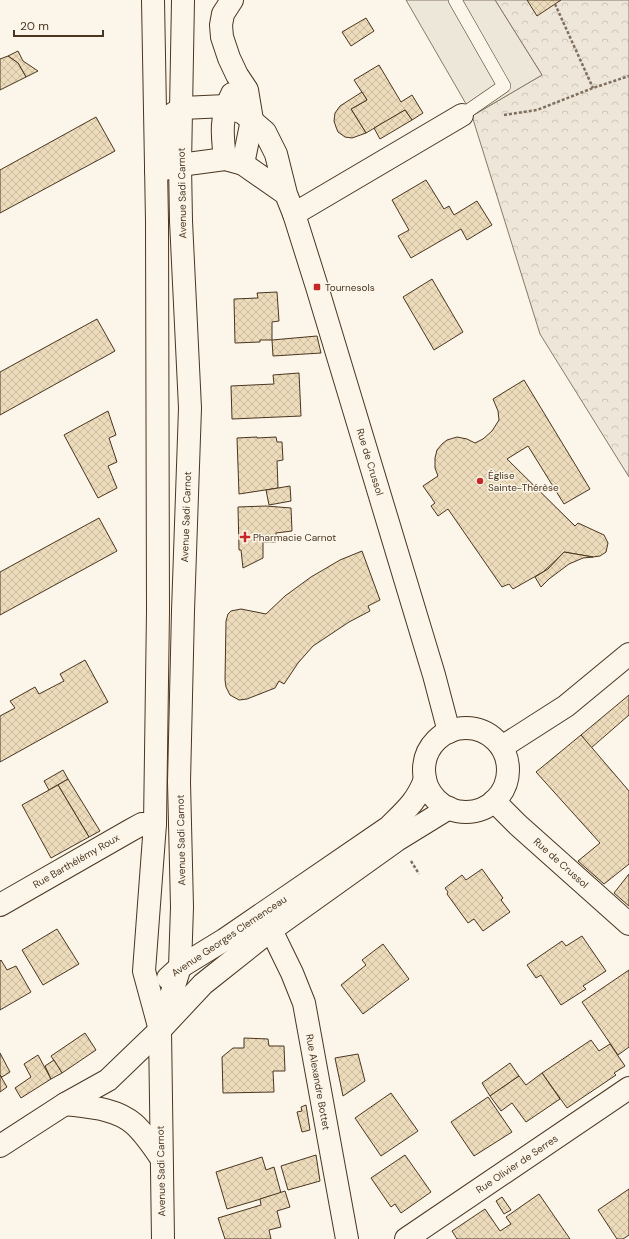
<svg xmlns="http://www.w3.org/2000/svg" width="629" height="1239" font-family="'DM Sans',sans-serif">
<defs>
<pattern id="park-crowns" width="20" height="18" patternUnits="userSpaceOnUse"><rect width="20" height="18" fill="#ede6d9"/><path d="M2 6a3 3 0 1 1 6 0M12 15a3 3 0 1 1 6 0" fill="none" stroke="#cdc6ba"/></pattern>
<pattern id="building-cross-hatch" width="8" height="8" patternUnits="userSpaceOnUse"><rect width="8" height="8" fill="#ecdcbc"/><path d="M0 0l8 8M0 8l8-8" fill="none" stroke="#ccbda1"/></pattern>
</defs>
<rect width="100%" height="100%" fill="#fbf6e9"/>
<path fill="url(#park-crowns)" stroke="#887966" d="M495 0H629V477L540 334 472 116 542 75Z"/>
<path fill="#ede7d9" stroke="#887966" d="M406 0H495L542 75 472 116 469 109Z"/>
<g fill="url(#building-cross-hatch)" stroke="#4a3520">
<path d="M527 0H561L537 16Z"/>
<path d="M366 18 374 31 351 46 342 32Z"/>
<path d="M18 51 23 61 38 71 26 77 18 63 8 56Z"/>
<path d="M8 56 18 63 26 77 0 90V59Z"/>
<path d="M379 65 401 102 412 95 423 113 412 120 405 110 366 133 351 109 367 100 354 80Z"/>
<path d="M362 92 367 100 351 109 366 133 352 138 345 137 338 132 336 127 334 121 335 113 340 106Z"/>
<path d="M405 110 412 120 380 139 374 128Z"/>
<path d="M96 117 115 151 0 213V170Z"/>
<path d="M426 180 444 209 449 206 454 215 477 201 492 225 467 240 461 229 411 258 398 236 409 230 392 200Z"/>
<path d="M432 279 463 332 434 350 403 297Z"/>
<path d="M277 292 279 321 272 322V340H260V342L235 343 234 299 258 298 257 293Z"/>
<path d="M97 319 115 351 0 415V372Z"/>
<path d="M317 336 321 353 273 356 272 340Z"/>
<path d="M299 373 301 416 232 419 231 386 274 384 273 375Z"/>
<path d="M524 380 590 489 564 504 528 446 507 459 575 526 578 523 604 535 608 543 606 552 600 556 593 557 564 552 557 559 543 572 513 589 509 584 502 587 448 509 438 516 431 506 435 503 423 486 438 476 435 468V458L437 450 442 444 447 440 457 437 467 439 475 443 483 439 492 431 499 420 498 411 493 399Z"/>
<path d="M108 411 116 435 109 438 117 462 108 466 117 488 98 498 64 435Z"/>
<path d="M257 437V438L276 437 277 442H282L283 460 277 461 278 488 239 494 237 438Z"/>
<path d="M290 486 291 501 269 505 266 490Z"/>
<path d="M266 506 291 508 292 531 276 533V542H263V558L243 568 241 550H239L238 507Z"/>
<path d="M99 518 117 551 0 615V572Z"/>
<path d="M362 551 380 600 368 606 370 611 349 622 313 646 298 663 284 684 279 681 275 688 247 699 239 700 230 695 226 687 225 680 226 621 228 614 231 611 241 609 266 614 285 596 311 577 340 560Z"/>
<path d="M564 552 593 557 583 558 569 564 549 579 541 587 535 577 548 569Z"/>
<path d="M85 660 108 702 0 762V716L15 708 10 701 35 687 39 694 64 681 60 674Z"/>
<path d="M629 695V715L591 748 581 735Z"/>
<path d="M581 735 629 791V864L604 884 578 861 600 843 536 772Z"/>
<path d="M63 770 68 779 49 790 44 781Z"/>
<path d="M68 779 100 831 89 837 58 785Z"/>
<path d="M58 785 89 837 51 858 22 805Z"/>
<path d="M482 869 503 898 501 900 510 912 483 931 474 919 468 923 447 894 448 892 445 888 462 875 466 880Z"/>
<path d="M629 874V906L614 893Z"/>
<path d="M57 929 79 964 43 985 22 950Z"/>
<path d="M582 936 606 971 583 986 586 989 561 1005 541 975 536 978 527 965 562 941 566 946Z"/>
<path d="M383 944 409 979 363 1014 341 985 366 965 362 960Z"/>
<path d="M1 960 7 970 16 966 31 992 0 1010V961Z"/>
<path d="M629 970V1047L618 1055 582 1002Z"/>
<path d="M85 1033 96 1050 62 1073 51 1056Z"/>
<path d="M244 1038 268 1039 269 1046H284L285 1071H273L274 1092 223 1093 222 1057 233 1048H244Z"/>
<path d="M591 1040 599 1051 610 1044 625 1066 614 1073 616 1075 567 1108 542 1073Z"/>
<path d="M0 1053 10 1072 2 1077 0 1075Z"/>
<path d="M358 1054 365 1081 343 1096 335 1058Z"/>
<path d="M38 1055 51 1079 21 1098 15 1088 31 1077 24 1064Z"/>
<path d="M54 1060 62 1073 51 1079 45 1066Z"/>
<path d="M510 1063 519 1076 490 1096 482 1083Z"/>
<path d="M542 1073 560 1099 526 1122 512 1103 501 1111 490 1096 519 1076 526 1085Z"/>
<path d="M0 1075 7 1087 0 1092Z"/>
<path d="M391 1093 418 1131 381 1156 355 1118Z"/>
<path d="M488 1097 512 1132 474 1156 451 1122Z"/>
<path d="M306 1105 310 1130 302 1132 297 1112 302 1111 301 1107Z"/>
<path d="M316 1155 320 1181 288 1190 281 1166Z"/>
<path d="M405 1155 431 1192 401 1213 395 1204 391 1207 371 1178Z"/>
<path d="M262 1157 266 1170 274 1167 281 1193 227 1209 216 1172Z"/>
<path d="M629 1189V1235L623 1239H617L598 1210Z"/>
<path d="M285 1191 290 1207 277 1211 281 1227 269 1230 271 1239H225L218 1218 261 1205 260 1199Z"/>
<path d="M539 1194 570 1239H457L452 1231 485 1209 500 1231 511 1224 506 1217Z"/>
<path d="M502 1197 511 1210 504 1214 496 1201Z"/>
</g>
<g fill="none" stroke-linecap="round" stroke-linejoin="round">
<g stroke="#4a3520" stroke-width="14">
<path id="service" d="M455 0 504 86 462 115"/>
</g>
<g stroke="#4a3520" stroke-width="24">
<g id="minor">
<path d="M232 0 223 14 221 25 222 37 229 58 237 75 247 90 252 120 243 164"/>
<path d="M225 159C222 134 220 117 232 94"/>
<path d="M286 194 243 164 225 159 180 165 156 171 164 125 171 115 182 108 226 106 243 113 265 132 276 154 286 194 294 214 317 287 434 675 449 732"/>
<path d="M294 214 462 115"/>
<circle cx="466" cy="770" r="42"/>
<path d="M502 747 566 706 629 654"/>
<path d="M494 801 518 825 629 924"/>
<path d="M0 905 131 830 142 824H155"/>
<path d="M271 930 292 973 304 1003 347 1239"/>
<path d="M168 978 180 967 224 940 389 827C406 810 417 801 425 779"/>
<path d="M160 1030 203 984 271 930 397 840 449 808"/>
<path d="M406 1239 629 1088"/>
</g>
</g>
<g stroke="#4a3520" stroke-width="24">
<g id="tertiary">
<path d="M65 1104C88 1107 116 1108 134 1124 145 1134 153 1146 161 1158"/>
<path d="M0 1146 65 1104 108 1080 160 1030"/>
</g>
</g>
<g stroke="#4a3520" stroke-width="24">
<g id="primary">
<path d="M153 0 157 221 158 611 155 824 144 971 160 1030 163 1239"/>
<path d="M160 1030 180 967 182 907 179 782 183 611 190 408 181 221 180 165 183 0"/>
</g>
</g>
<g stroke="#7f6f5c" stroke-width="2.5" stroke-dasharray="3 2" stroke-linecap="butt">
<path d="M555 4 593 88"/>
<path d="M504 115 537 110 593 88 629 76"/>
<path d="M411 861 419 874"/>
</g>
<use href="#service" stroke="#fbf6e9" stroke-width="13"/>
<use href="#minor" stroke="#fbf6e9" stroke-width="22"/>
<use href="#tertiary" stroke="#fbf6e9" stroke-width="22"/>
<use href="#primary" stroke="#fbf6e9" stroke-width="22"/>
</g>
<g fill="#c62828" stroke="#fbf6e9" stroke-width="1.5">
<rect x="313" y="283" width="8" height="8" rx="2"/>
<circle cx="480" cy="481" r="4"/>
<path d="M243 531h4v4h4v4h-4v4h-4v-4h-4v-4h4z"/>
</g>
<g text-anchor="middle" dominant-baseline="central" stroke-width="3" stroke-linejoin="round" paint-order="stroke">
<g font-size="10" fill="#4a3520" stroke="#fbf6e9">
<text transform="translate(182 193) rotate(-91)">Avenue Sadi Carnot</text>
<text transform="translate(370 462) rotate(73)">Rue de Crussol</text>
<text transform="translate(186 517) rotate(-88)">Avenue Sadi Carnot</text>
<text transform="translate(181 840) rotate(-91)">Avenue Sadi Carnot</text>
<text transform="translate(76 861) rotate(-30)">Rue Barthélémy Roux</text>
<text transform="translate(561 863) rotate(42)">Rue de Crussol</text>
<text transform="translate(229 936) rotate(-34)">Avenue Georges Clemenceau</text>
<text transform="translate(318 1082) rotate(80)">Rue Alexandre Bottet</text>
<text transform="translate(517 1164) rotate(-34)">Rue Olivier de Serres</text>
<text transform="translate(161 1171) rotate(-91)">Avenue Sadi Carnot</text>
</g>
<g font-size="10" fill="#4a3520" stroke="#fbf6e9" text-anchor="start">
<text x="325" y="287">Tournesols</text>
<text x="488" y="475">Église<tspan x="488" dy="12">Sainte-Thérèse</tspan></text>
<text x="253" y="537">Pharmacie Carnot</text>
</g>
</g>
<path d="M14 30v6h89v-6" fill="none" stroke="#4a3520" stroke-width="2"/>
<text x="20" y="30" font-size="12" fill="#4a3520" stroke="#fbf6e9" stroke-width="3" paint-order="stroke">20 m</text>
</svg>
